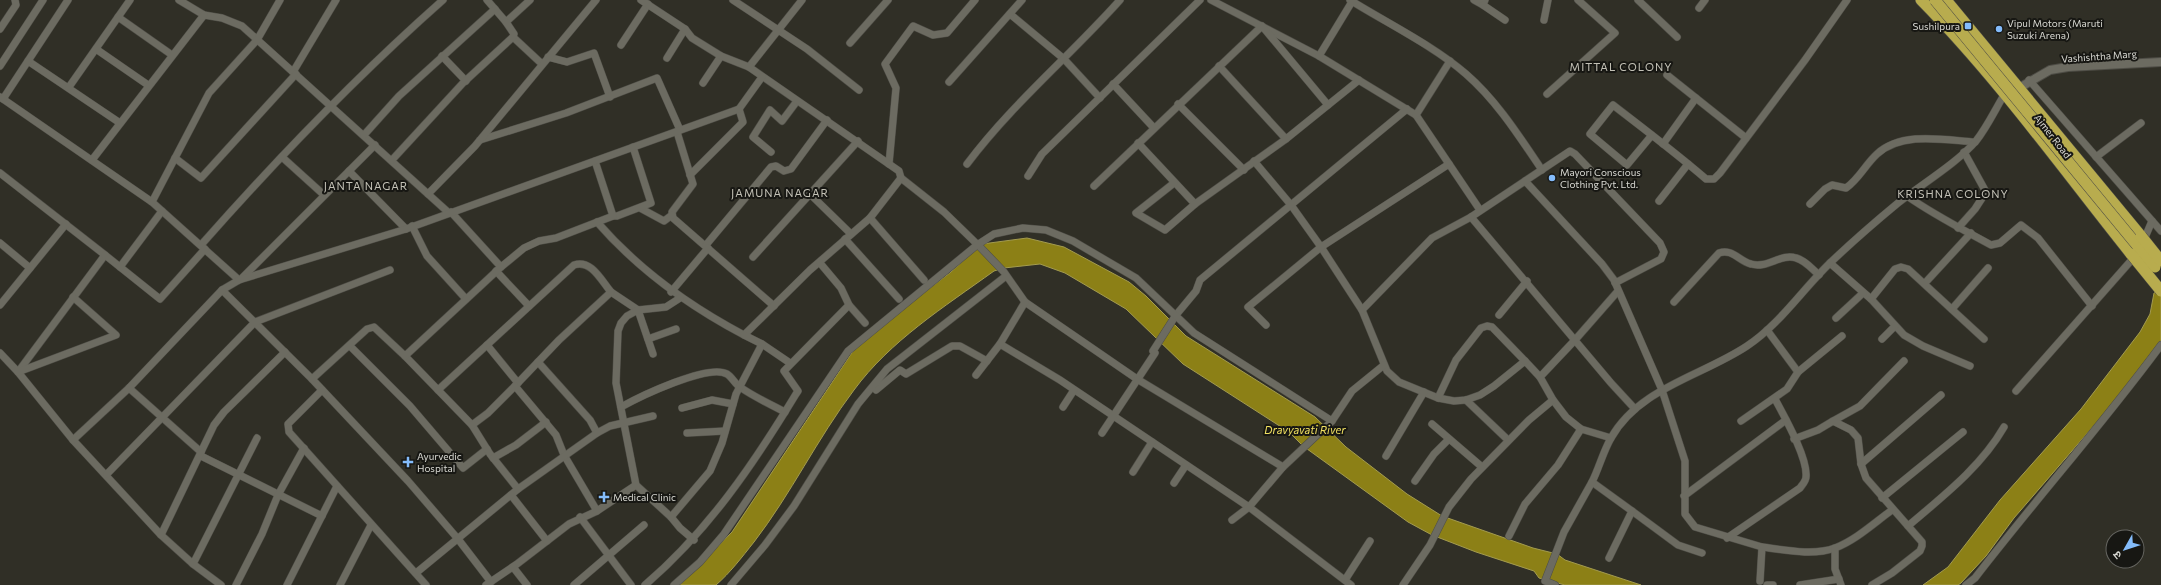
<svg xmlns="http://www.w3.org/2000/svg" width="2161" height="585" font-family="Commissioner,'Noto Sans Devanagari',sans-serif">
<rect width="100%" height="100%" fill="#302f26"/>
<g fill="#8c8016" stroke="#a39b4f">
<path d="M1027 238 1064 247 1129 282 1146 296 1186 336 1315 417 1346 447 1407 494 1442 516 1533 548 1557 554 1565 560 1641 585H1565L1539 578 1534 571 1476 552 1432 535 1408 522 1303 446 1289 432 1183 364 1126 309 1065 273 1040 264 1004 268 994 271C944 307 890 341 854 390 817 439 791 494 754 542 742 557 730 573 716 585H680L732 532 853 351 875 330 951 272 976 249 982 244Z"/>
<path d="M2161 287V341L2103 415 2014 518 1986 556 1961 583 1958 585H1923L1948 567 2000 500 2081 409 2140 332 2150 314 2154 293Z"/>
</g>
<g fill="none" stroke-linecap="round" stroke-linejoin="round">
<g stroke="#4e4d46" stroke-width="8">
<g id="minor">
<path d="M179 0 204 15 222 18 242 26 449 213"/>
<path d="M487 0 506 22 530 0"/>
<path d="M733 0 807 49 859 90"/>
<path d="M1211 0 1319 56 1416 115 1480 210"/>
<path d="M1350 0C1387 23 1434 46 1466 74 1497 101 1519 136 1542 170"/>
<path d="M1474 0 1483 5 1485 0"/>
<path d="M1638 0 1677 37"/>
<path d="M1483 5 1505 20"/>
<path d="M1699 8 1705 0"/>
<path d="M1010 14 1064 59 1100 98"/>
<path d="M118 17 172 55"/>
<path d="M1544 20 1548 0"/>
<path d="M0 29 16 5 15 0"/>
<path d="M513 37 542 64"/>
<path d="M850 43 888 0"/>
<path d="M621 45 648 4"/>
<path d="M96 49 148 85"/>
<path d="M442 56 466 81"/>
<path d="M1319 56 1353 0"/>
<path d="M548 57 567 62 594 53 610 97"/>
<path d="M667 58 685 29"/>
<path d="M28 61 120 123"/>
<path d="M0 66 43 0"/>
<path d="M1219 66 1286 139"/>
<path d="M749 67 802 0"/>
<path d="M293 72 336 0"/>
<path d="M1667 75 1746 138"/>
<path d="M2029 80 2161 231"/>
<path d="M949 82 1022 0"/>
<path d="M703 83 721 56"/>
<path d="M1113 84 1154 128"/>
<path d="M69 87 130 0"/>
<path d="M1547 94 1615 33 1578 0"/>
<path d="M0 97 152 202 239 280"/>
<path d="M3 99 68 0"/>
<path d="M1178 104 1244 170"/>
<path d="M1416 115 1450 61"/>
<path d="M677 132 693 184 672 212 673 218 774 306"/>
<path d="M364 135 399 96 495 9"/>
<path d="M1652 135 1627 165 1590 134 1613 105C1644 129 1676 153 1706 179H1714L1720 173 1805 60 1847 0"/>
<path d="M480 140 566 113 657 78 680 130"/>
<path d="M1138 143 1195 204"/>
<path d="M1663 144 1696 98"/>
<path d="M771 152 753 137 770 110 782 121 797 101"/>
<path d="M282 157 324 195"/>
<path d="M2096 157 2141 123"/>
<path d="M175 158 201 178 296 74"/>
<path d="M92 160 204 15"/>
<path d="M392 160 463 83 513 37 514 34 506 22"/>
<path d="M1254 161 1291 205 1321 247 1362 310 1387 371 1399 382 1438 398 1454 401 1466 400 1480 395 1494 386 1525 361 1540 377 1553 400 1566 417 1581 429 1611 438"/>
<path d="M889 164 896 88 885 64 913 26 933 35 947 33 975 0"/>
<path d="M967 164C1012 104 1070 56 1120 0"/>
<path d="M349 171 406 229"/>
<path d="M0 173 105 255 18 372 73 440 161 535 193 564 257 438"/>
<path d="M690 175 743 122 739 109"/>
<path d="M1028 176 1042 154 1200 0"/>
<path d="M901 178 944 212 980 247 1004 272 1025 302 1137 379 1283 467"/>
<path d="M1525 181 1602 264 1614 280 1662 390 1685 461V514L1695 527 1762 547 1760 581"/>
<path d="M1174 183 1136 213 1165 230 1195 204 1286 139 1359 80"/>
<path d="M1094 186 1262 26 1328 105"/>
<path d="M428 194 475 146 596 0"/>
<path d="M810 194 851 234"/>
<path d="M1907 196C1934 215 1962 229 1991 245L2000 243 2021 225 2038 238 2092 306"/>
<path d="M1659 201 1688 164"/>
<path d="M152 202 209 93 257 40 280 0"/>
<path d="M1810 204 1825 189 1832 185 1846 188C1859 179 1865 165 1877 154 1902 131 1944 140 1975 142"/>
<path d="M640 208 664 221 672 215"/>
<path d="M451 212 501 267"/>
<path d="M613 216H617L651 203 633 147"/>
<path d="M1471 217 1611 383 1635 409"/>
<path d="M870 218 924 280"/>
<path d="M597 222C638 269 689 306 744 335L810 270 870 218 901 178 899 171 749 67 721 56 692 38 685 29 641 0"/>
<path d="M412 226 427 256 466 299"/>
<path d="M1958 228 1975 209 1986 192 1964 152"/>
<path d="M845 239 899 299"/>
<path d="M2143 242 2152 221"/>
<path d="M0 243 30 268"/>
<path d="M201 245C277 159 357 76 443 0"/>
<path d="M706 245 771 167 776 166 784 171 791 169 827 120"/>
<path d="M105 255 160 299 205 249"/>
<path d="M753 257 858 141"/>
<path d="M820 263 841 288 849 305 865 323"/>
<path d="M1830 263 1871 299 1904 335 1923 346 1970 366"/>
<path d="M120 267 162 211"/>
<path d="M496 271 529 306"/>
<path d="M241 279 375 145"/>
<path d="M1925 283 1971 233"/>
<path d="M222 290 312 379 408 481 458 539 491 582"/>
<path d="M611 292 638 310 653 354"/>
<path d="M671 292 708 248"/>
<path d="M680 298 666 307 638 310 627 316 621 323 618 331 616 383 636 485 671 517 680 528 694 540"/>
<path d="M1871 299 1895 269 1901 267 1908 269 1984 339"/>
<path d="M1674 302 1719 253C1732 248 1739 261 1751 264 1767 269 1781 253 1796 258 1805 260 1812 269 1819 275"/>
<path d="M0 305 66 224"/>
<path d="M1952 309 1988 268"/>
<path d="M1362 310 1432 238 1471 217 1570 151 1575 154 1660 243 1664 252 1661 259 1615 283"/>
<path d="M1499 315 1527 281"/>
<path d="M1836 318 1863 293"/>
<path d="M1266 325 1248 307 1321 247 1449 164"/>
<path d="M1767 330 1798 372"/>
<path d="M648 339 676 329"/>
<path d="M1882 339 1895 326"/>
<path d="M762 344 790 363"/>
<path d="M1000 344 1060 380 1249 507 1351 585"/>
<path d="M487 345 518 383"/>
<path d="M350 346 410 406 463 468 487 449"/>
<path d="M1153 351 1176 315 1196 291 1200 280 1407 109"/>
<path d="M0 353 18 372 116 335 73 297"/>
<path d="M405 356 472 425 490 454 518 489"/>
<path d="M538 362 590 420 597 433"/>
<path d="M976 375 1000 344 1025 302"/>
<path d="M1540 377 1575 340 1618 291"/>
<path d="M312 379 367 329 374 327 405 356 501 267 524 248 539 241 556 238 613 216 595 161"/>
<path d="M129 388 201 452"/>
<path d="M322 390 288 424 289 432 426 585"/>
<path d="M438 390 574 265C591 259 601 280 611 292L559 340 515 386"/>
<path d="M876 390 900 370 906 374 952 346H960L987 361"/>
<path d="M2016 391 2136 255"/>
<path d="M1438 398 1456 360 1481 328 1487 326 1492 327 1525 361"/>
<path d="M1466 400 1508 440"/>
<path d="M621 407C639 397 709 363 727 374 732 377 735 384 740 387 754 397 770 404 785 412"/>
<path d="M1063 407 1074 390"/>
<path d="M682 408 712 400 733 404"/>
<path d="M1741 421 1787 389 1798 372 1842 336"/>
<path d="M1833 421 1860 406 1904 361"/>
<path d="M1432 424 1482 467"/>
<path d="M472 425 488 413 515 386 556 435 564 455 597 511 569 524 517 564 486 585"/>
<path d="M687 433 725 431"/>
<path d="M1102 433 1155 353"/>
<path d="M1794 439 1818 430 1833 421 1851 430 1858 438 1861 464 1866 478 1922 542V546L1920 551 1892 573 1872 585"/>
<path d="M73 440 129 388 222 290 239 280 406 229 739 109 762 77"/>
<path d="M201 456 322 516"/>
<path d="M1386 456 1424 392"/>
<path d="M493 458 516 445 546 422"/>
<path d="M1861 464 1941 395"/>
<path d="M1133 472 1152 442"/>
<path d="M107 474 255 322 390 270"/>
<path d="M1415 481 1434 454 1448 440"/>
<path d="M1174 483 1186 465"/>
<path d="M511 495 547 541"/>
<path d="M1684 496 1786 420"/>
<path d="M1882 498 1963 432"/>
<path d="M597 511 636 485"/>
<path d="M1632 511 1678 545 1702 553"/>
<path d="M580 517 631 585"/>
<path d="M671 517 710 471 722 443 736 394 762 344 744 335"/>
<path d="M1232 520 1249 507 1283 467 1332 421 1352 391 1384 365"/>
<path d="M1908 526C1942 497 1981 467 2004 427"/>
<path d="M161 535 214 425 224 412 285 352"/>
<path d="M1509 536 1525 504 1558 465 1581 429"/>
<path d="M1727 538 1800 488C1802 485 1806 481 1806 477 1808 458 1784 416 1775 399"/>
<path d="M1762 547C1785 550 1813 556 1835 548 1856 540 1874 523 1892 510"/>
<path d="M1835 548V569L1841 585"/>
<path d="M1609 558 1632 511 1592 482C1599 468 1603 452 1611 438 1639 388 1702 376 1747 346 1779 325 1802 290 1830 263 1852 242 1875 222 1898 203 1922 184 1957 163 1976 141 1987 127 1995 110 2004 95"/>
<path d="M193 564 221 585"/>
<path d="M513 567 527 585"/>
<path d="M416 573 518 489 597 433 610 426 653 416"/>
<path d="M1345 580 1370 541"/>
<path d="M236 585 262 534 278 495 304 448"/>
<path d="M287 585 337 486"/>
<path d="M340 585 371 525"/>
<path d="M574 585 644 525"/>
<path d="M645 585C708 531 753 465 796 394L798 391 784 371 849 305"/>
<path d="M674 585 700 562 724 534 848 351 977 245 994 234 1023 228 1046 230 1073 241 1136 278 1194 333 1332 421"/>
<path d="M731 585 765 545 794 506 858 404 887 369 1006 276"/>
<path d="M1403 585 1430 545 1449 507 1471 479 1529 420 1553 400"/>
<path d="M1555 585 1545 581 1564 532 1592 482"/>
<path d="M1767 585H1773"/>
<path d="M1800 585 1839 579"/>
<path d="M1966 585 1975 578C2036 499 2102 425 2161 345"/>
</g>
</g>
<g stroke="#4e4d46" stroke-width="10">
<path id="tertiary" d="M2019 88 2050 70 2068 67 2161 62"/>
</g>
<g stroke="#4e4d46" stroke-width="12">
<g id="trunk">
<path d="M1921 0C1998 78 2063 169 2131 254"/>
<path d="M1946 0 2141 236"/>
</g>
</g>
<use href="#minor" stroke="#6c6b61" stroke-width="7"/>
<use href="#tertiary" stroke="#6c6b61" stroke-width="8"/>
<use href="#trunk" stroke="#b8ac4e" stroke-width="11"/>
<g stroke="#4e4d46" stroke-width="12" stroke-linecap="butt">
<g id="trunk-bridge">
<path d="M1935 0 2155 267"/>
<path d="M2141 236 2161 261"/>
<path d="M2131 254 2161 291"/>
</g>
</g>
<use href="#trunk-bridge" stroke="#b8ac4e" stroke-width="11"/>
</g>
<g fill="#84bcfb" stroke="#171713" stroke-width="1.5">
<rect x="1964" y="22" width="8" height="8" rx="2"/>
<circle cx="1999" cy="29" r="4"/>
<circle cx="1552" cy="178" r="4"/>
<path d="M406 456h4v4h4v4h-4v4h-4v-4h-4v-4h4z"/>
<path d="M602 491h4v4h4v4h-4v4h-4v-4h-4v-4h4z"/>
</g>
<g text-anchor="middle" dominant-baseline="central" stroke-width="4" stroke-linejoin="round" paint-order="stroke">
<g font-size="10" fill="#d9d9d3" stroke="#171713" text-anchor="start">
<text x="2007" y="23">Vipul Motors (Maruti<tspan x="2007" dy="12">Suzuki Arena)</tspan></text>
<text x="1960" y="26" text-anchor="end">Sushilpura</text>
<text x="1560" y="172">Mayori Conscious<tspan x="1560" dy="12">Clothing Pvt. Ltd.</tspan></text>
<text x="417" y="456">Ayurvedic<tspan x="417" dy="12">Hospital</tspan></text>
<text x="613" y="497">Medical Clinic</text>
</g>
<g font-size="10" fill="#d9d9d3" stroke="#171713">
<text transform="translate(2099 56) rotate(-4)">Vashishtha Marg</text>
<text transform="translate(2053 136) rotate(52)">Ajmer Road</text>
</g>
<g font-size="11" letter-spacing="1" fill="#c3c1b6" stroke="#171713">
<text x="1621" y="66">MITTAL COLONY</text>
<text x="366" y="185">JANTA NAGAR</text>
<text x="780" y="192">JAMUNA NAGAR</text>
<text x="1953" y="193">KRISHNA COLONY</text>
</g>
<g font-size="11" font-style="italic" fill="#f1e162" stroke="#171713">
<text x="1305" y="429">Dravyavati River</text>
</g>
</g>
<g transform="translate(2125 549) rotate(231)"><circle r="19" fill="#171713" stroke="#656560"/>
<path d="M0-3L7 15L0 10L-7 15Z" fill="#84bcfb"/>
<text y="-6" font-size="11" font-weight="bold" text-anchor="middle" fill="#d9d9d3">उ</text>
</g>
</svg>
